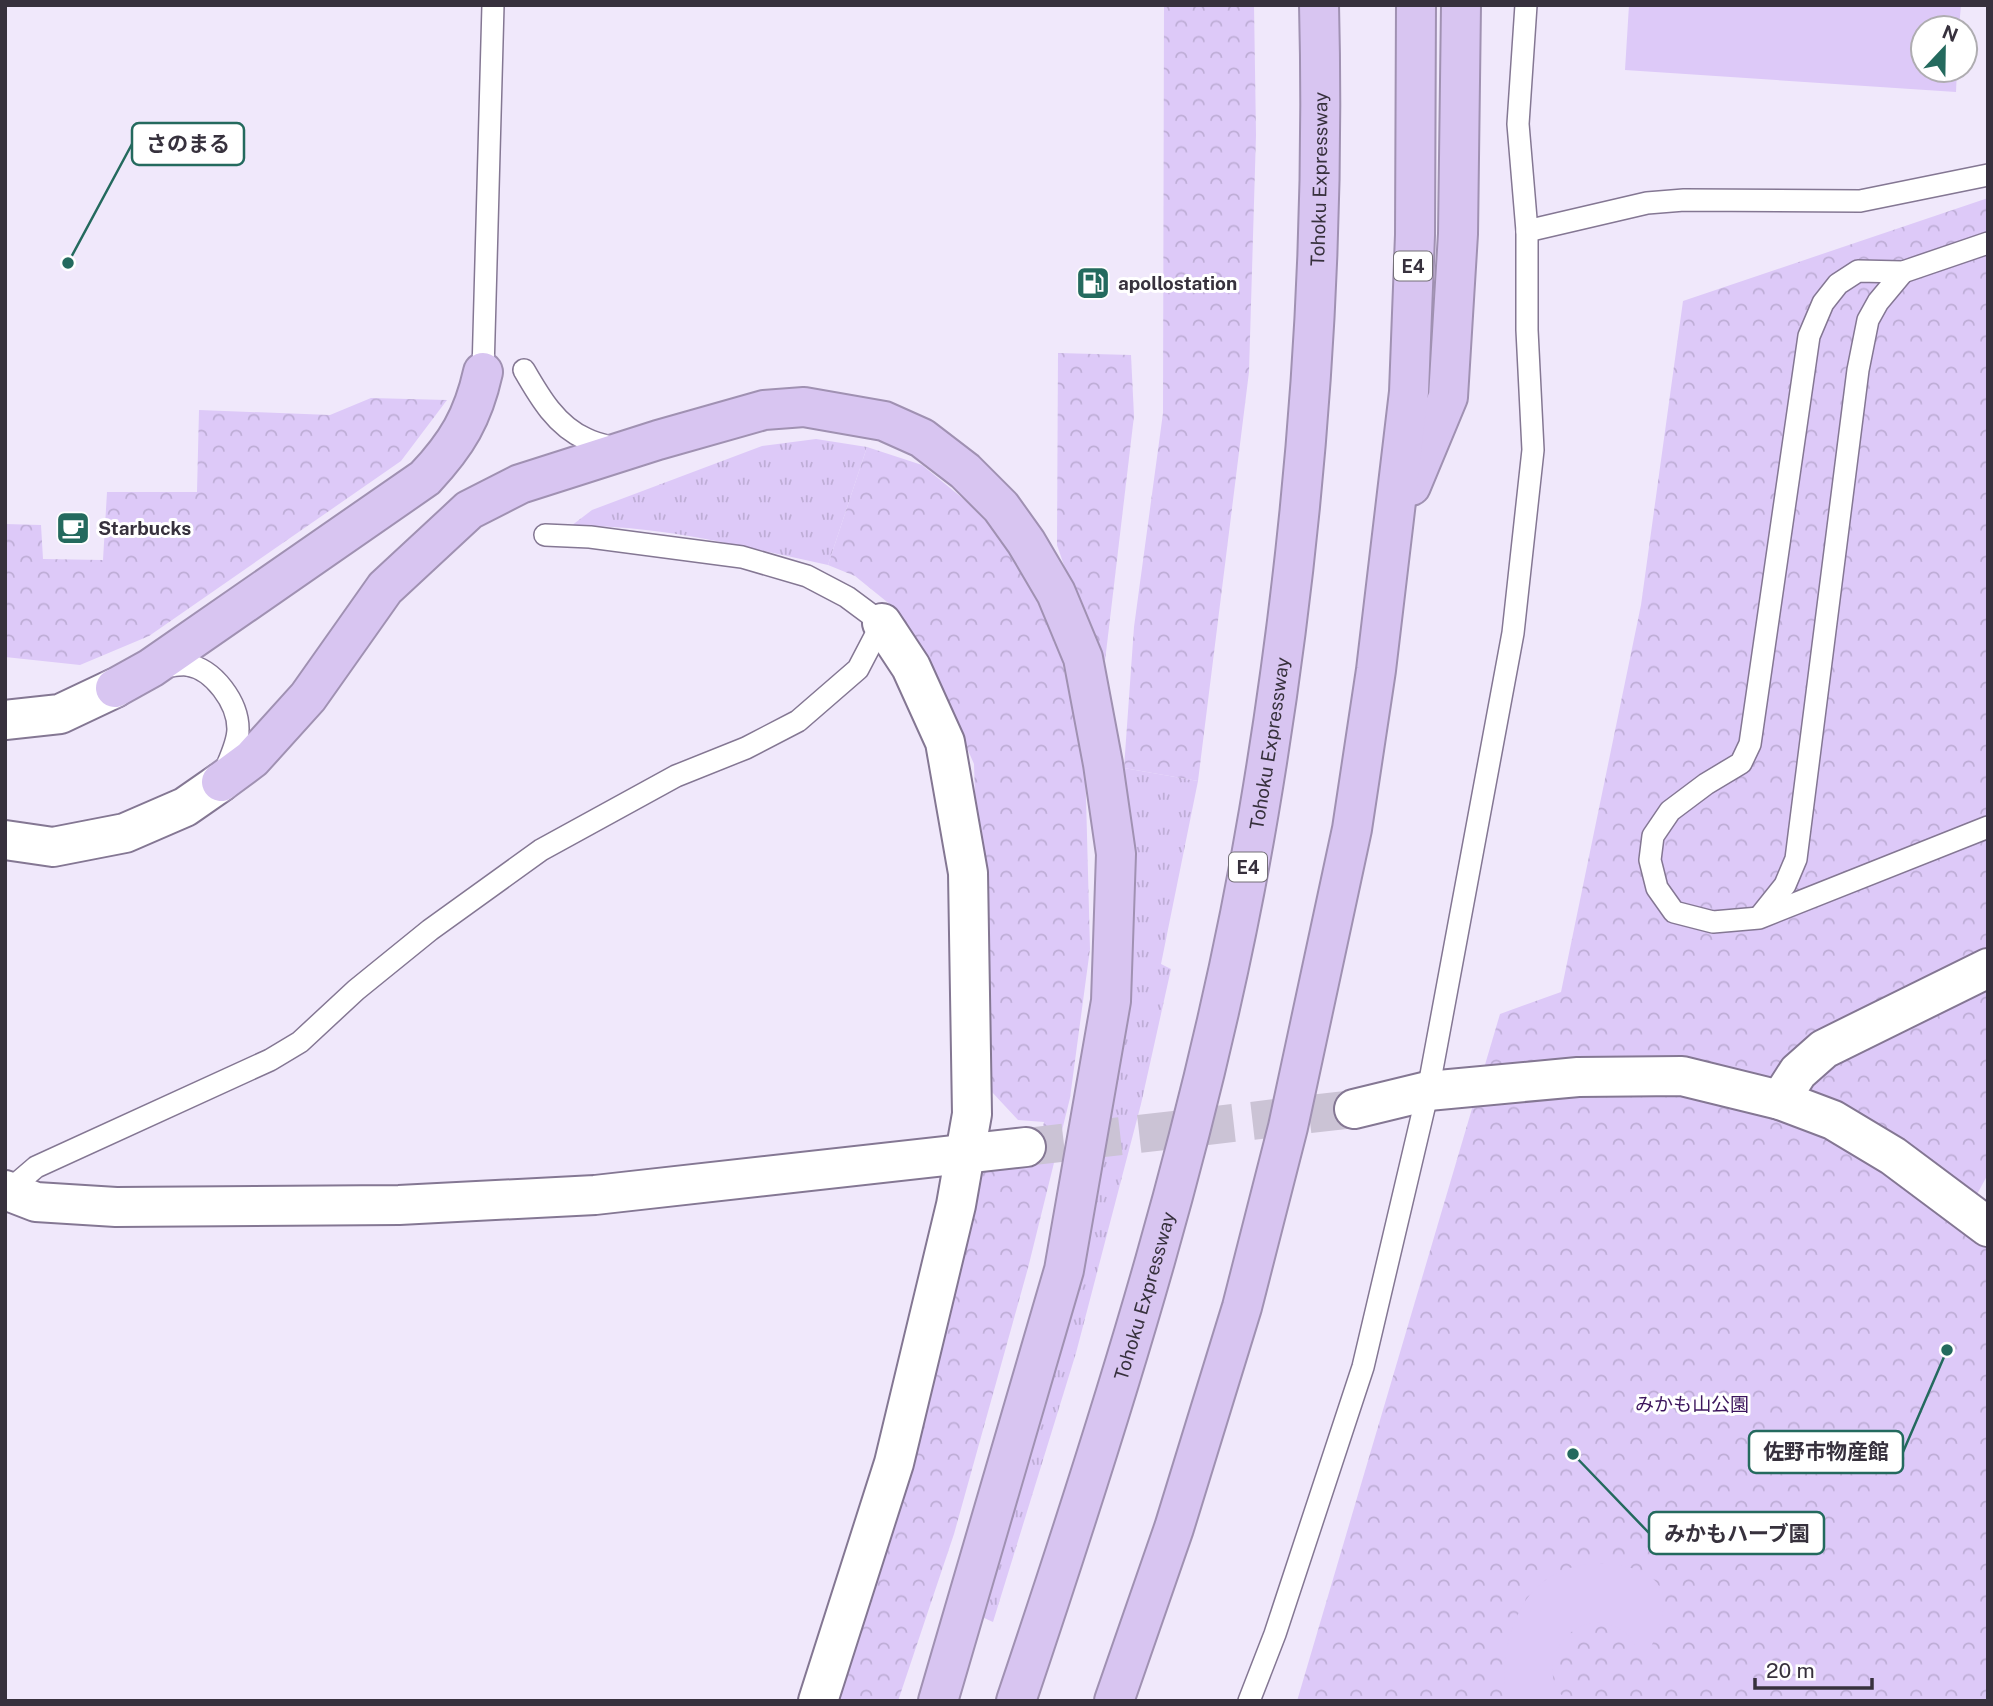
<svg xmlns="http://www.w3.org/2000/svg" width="1993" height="1706" font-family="'Public Sans','Noto Sans JP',sans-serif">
<defs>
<pattern id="grass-tufts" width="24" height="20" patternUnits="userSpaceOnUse" patternTransform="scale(1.75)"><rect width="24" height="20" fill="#ddc9f8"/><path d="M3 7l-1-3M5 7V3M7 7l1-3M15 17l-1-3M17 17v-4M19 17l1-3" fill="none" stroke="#beadd6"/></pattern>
<pattern id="forest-crowns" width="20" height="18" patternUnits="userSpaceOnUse" patternTransform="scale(1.75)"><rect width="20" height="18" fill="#ddc9f8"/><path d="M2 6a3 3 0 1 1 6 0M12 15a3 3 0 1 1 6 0" fill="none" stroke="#beadd6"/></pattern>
</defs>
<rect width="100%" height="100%" fill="#f0e8fb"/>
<g fill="url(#grass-tufts)">
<path d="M816 439 867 447 828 565C744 547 658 524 571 526L592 510 762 446Z"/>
<path d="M1124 768 1198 781 1161 964 1171 969 1141 1104 1076 1353 993 1622 982 1617 1077 1285 1112 1114 1132 871Z"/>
</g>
<g fill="url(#forest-crowns)">
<path d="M1164 5H1254L1256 135 1249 372 1198 781 1124 768 1134 627 1163 413Z"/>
<path d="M1988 198V1174L1975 1198 1988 1206V1701H1297L1500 1014 1561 992 1641 605 1683 301Z"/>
<path d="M1058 353 1131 355 1134 416 1105 661 1071 586 1057 545Z"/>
<path d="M371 398 447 400 401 461 149 636 80 665 5 657V524L41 525 43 559 103 560 107 492H197L199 410 330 415Z"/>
<path d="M867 447 922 465 1005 533 1054 627 1085 759 1090 949 1070 1098 1028 1268 954 1534 898 1701H834L975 1167 1037 1154 1044 1122 1018 1120 991 1091 984 1075 974 764 943 693 897 610 855 576 828 565Z"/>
</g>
<g fill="#ddc9f8">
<path d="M1629 5H1961L1959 28H1923V70H1957L1956 92 1625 70Z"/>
<path d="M1599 1563C1628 1565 1670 1572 1663 1611 1660 1628 1651 1646 1645 1663 1637 1653 1636 1640 1624 1632 1577 1597 1526 1668 1568 1701H1509C1503 1686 1504 1668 1506 1653 1516 1599 1543 1566 1599 1563Z"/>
</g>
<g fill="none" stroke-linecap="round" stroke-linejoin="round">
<path stroke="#cbc3d5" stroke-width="38" stroke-dasharray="38 19" stroke-linecap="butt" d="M1026 1147 1354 1109"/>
<g stroke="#847793" stroke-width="24">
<g id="service">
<path d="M1527 231 1647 203 1684 200 1860 201 1988 175"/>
<path d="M1988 243 1903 272 1858 271 1838 284 1823 303 1809 336 1750 744 1741 763 1706 784 1670 811 1653 836 1650 860 1657 888 1674 912 1713 922 1759 918 1988 827"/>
<path d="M524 370C539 396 556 426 586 439 596 444 607 446 618 449"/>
<path d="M483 372 493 5"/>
<path d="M160 667C168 667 179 664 187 665 214 669 238 703 238 729 238 744 228 762 223 776"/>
<path d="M1761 915 1785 885 1796 859 1858 370 1868 320 1878 302 1903 272"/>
<path d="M8 1191 36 1167 270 1060 300 1042 356 990 430 930 541 850 676 776 746 748 798 721 858 669 882 623 847 597 807 576 742 557 590 537 545 535"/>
<path d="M1249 1701 1275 1634 1363 1367 1428 1091 1513 633 1533 450 1527 330V231L1518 124 1526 5"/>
</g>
</g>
<g stroke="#847793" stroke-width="42">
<g id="minor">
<path d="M1780 1100 1798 1072 1824 1049 1988 968"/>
<path d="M1354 1109 1428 1091 1578 1077 1682 1076 1780 1100 1833 1120 1893 1156 1988 1227"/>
<path d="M5 1190 36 1202 116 1207 399 1205 595 1195 1026 1147"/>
<path d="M818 1701 894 1463 956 1205 972 1114 968 873 945 742 911 667 882 623"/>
</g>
</g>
<g stroke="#847793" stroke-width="42">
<g id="secondary">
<path d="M5 720 60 714 115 688"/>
<path d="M5 840 53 847 125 833 185 807 221 782"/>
</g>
</g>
<g stroke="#a091b2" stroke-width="42">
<g id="motorway">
<path d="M1411 486 1448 397 1458 234 1461 5"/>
<path d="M115 688 151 668 425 478C457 444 473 417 483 372"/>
<path d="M221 782 252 759 308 697 385 588 469 510 520 484 658 440 764 410 804 407 884 421 922 438 965 471 1001 507 1026 542 1056 593 1083 658 1103 764 1116 854 1111 1001 1064 1270 938 1701"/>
<path id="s1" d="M1016 1701C1114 1410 1208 1114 1259 811 1304 545 1326 275 1319 5"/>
<path d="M1114 1701 1174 1528 1242 1307 1288 1127 1352 829 1376 670 1409 392 1415 235 1416 5"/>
</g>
</g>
<use href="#service" stroke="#fff" stroke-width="21"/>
<use href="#minor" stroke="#fff" stroke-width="38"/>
<use href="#secondary" stroke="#fff" stroke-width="38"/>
<use href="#motorway" stroke="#d8c5f1" stroke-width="38"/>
</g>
<defs>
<g id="fuel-square" transform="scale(1.75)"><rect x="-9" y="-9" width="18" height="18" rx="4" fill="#246a5e" stroke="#fff"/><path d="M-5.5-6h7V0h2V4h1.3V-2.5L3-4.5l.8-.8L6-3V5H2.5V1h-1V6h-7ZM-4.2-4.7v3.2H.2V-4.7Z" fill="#fff"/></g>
<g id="cafe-square" transform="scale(1.75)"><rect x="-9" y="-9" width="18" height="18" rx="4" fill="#246a5e" stroke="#fff"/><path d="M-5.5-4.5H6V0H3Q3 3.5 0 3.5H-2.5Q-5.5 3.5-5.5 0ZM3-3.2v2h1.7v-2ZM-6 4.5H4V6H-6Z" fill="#fff"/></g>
</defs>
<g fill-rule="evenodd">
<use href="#fuel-square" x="1093" y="283"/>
<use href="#cafe-square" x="73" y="528"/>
</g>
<g text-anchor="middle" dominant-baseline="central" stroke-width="6" stroke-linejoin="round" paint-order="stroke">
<g fill="#fff" stroke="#736f77" stroke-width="2">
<rect x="1394" y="251.5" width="38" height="29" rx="5"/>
<rect x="1229" y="852.5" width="38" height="29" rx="5"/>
</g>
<g font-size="18" font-weight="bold" fill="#37313d">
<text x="1413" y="266">E4</text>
<text x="1248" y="867">E4</text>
</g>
<g font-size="19" fill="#37313d" stroke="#fff">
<text stroke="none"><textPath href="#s1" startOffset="1559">Tohoku Expressway</textPath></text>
<text stroke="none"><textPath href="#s1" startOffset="992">Tohoku Expressway</textPath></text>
<text stroke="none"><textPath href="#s1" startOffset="425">Tohoku Expressway</textPath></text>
</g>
<g font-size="19" font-weight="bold" fill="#37313d" stroke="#fff" text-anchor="start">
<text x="1118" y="283">apollostation</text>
<text x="98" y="528">Starbucks</text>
</g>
<g font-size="19" fill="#3b145c" stroke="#fff">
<text x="1692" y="1404">みかも山公園</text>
</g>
</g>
<path fill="none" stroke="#246a5e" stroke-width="2.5" d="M68 263L132 144M1947 1350L1903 1452M1573 1454L1649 1533"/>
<g fill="#246a5e" stroke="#fff" stroke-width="2.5">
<circle cx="68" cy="263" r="7"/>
<circle cx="1947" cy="1350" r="7"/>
<circle cx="1573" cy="1454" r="7"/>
</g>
<g fill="#fff" stroke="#246a5e" stroke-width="2.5">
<rect x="132" y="123" width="112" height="42" rx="7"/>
<rect x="1749" y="1431" width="154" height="42" rx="7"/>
<rect x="1649" y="1512" width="175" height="42" rx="7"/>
</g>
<g font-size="21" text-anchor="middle" font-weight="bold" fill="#37313d">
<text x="188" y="151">さのまる</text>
<text x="1826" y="1459">佐野市物産館</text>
<text x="1737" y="1541">みかもハーブ園</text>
</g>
<rect width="1993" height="1706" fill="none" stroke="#37313d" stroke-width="14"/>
<g transform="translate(1944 49) rotate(22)"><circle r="33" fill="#ffffff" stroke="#afadb1" stroke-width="2"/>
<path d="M0-5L12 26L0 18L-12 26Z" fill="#246a5e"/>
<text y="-10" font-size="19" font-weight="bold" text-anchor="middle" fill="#37313d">N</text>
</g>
<path d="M1755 1678v10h117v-10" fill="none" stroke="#37313d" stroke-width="3.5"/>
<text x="1766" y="1678" font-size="21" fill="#37313d" stroke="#ffffff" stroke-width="5" paint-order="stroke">20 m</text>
</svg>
